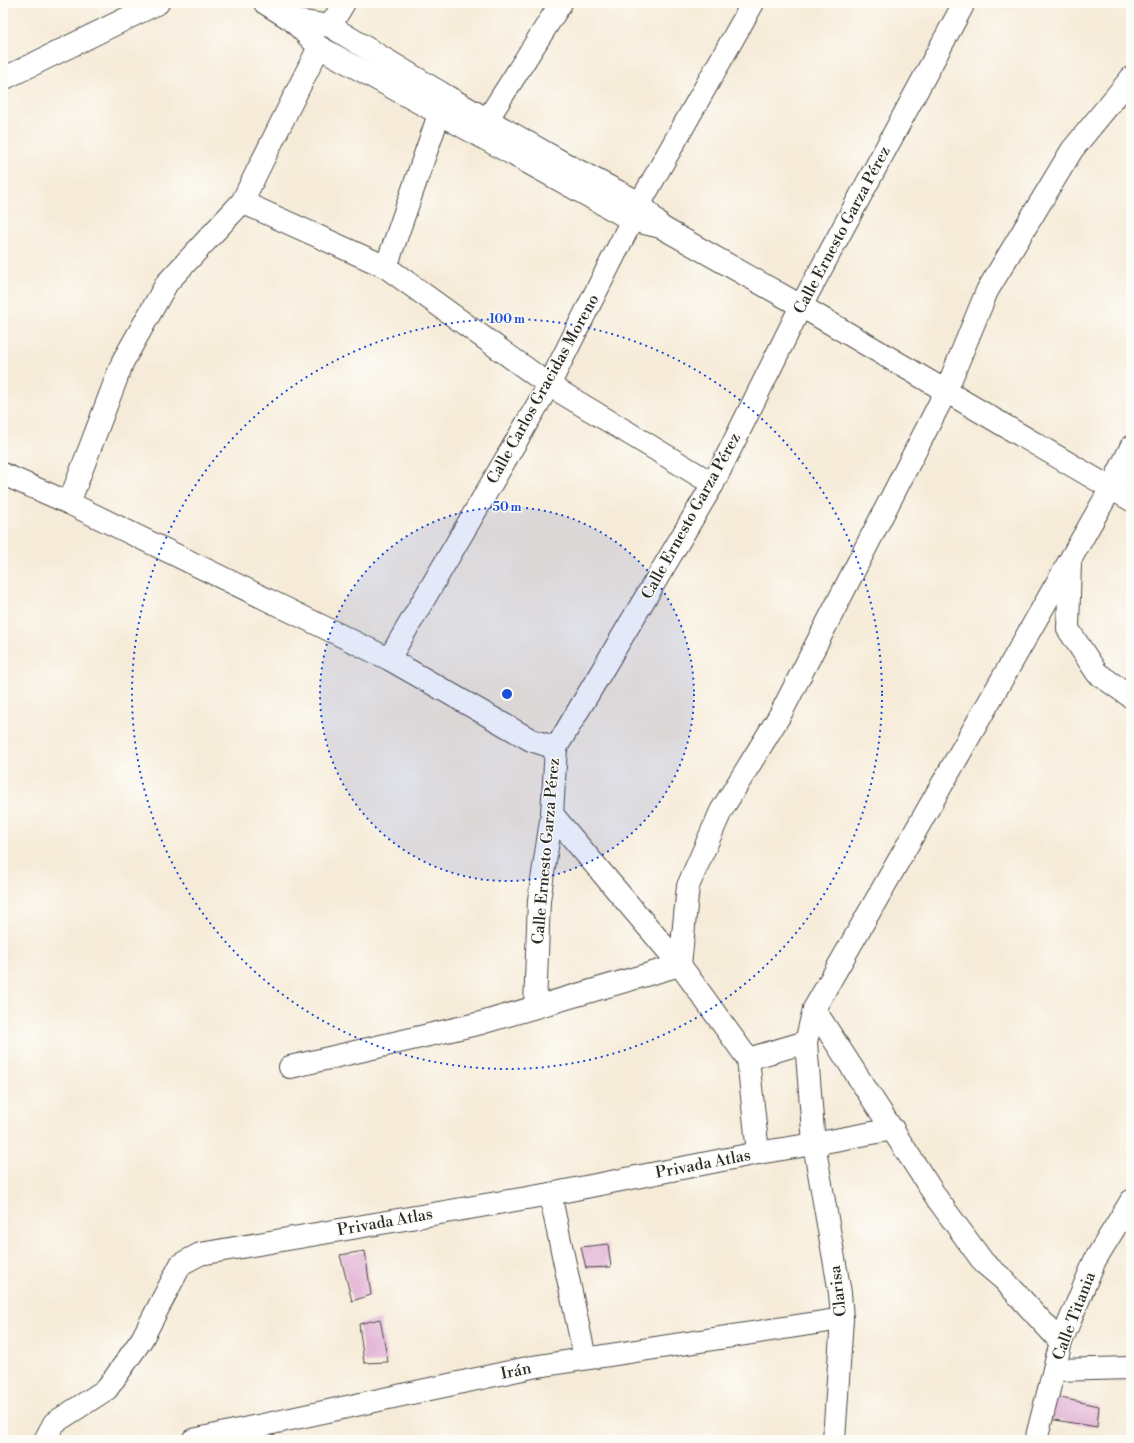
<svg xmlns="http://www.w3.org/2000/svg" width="1134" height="1443" font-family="'Libre Bodoni',serif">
<rect width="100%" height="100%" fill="#fdfcf7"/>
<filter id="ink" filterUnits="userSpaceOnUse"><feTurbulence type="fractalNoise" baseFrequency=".025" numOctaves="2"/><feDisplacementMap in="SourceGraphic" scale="8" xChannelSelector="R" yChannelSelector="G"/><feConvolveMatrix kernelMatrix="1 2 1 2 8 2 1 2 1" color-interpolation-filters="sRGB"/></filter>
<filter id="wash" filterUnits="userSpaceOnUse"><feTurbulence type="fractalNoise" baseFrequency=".012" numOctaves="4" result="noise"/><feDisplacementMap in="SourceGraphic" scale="16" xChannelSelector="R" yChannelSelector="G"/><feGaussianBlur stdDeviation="0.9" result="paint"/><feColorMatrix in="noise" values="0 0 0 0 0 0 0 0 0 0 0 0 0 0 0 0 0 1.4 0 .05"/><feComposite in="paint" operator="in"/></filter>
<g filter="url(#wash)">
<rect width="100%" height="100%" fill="#f6ebd8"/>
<g id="blocks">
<g fill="#e1b1d4">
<path d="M608 1244 611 1267 586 1268 581 1247Z"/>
<path d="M365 1251 371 1295 352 1301 340 1255Z"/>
<path d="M380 1319 388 1362 364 1363 359 1324Z"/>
<path d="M1051 1396 1099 1406 1097 1427 1049 1419Z"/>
</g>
</g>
</g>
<g filter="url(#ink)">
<use href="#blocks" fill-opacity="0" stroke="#494845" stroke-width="1"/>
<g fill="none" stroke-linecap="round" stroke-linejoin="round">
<g stroke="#494845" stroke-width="24">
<g id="street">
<path d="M265 3 292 20 319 47 632 220 661 227 801 306 1131 500"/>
<path d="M292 20 330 26 446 96 567 165 640 203 661 227"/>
<path d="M330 26 344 3"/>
<path d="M3 79 158 3"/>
<path d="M487 120 561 3"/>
<path d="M242 202 386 267 549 385 713 484"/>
<path d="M640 203 753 3"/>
<path d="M386 267 444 100"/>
<path d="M3 474 69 503 389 659 531 740 556 748"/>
<path d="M69 503 123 361 167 283 242 202 319 47"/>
<path d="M1070 562 1068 629 1097 673 1131 697"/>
<path d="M389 659 549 385 632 220"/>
<path d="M552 814 680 965 748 1059 758 1153"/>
<path d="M535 1007 539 900 552 814 556 748 713 484 801 306 962 7"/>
<path d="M814 1009 938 1200 984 1263 1003 1279 1061 1342"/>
<path d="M748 1059 806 1042"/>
<path d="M290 1067 481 1023 680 965 688 886 721 811 780 715 946 391 987 291 1072 150 1131 78"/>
<path d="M550 1194 585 1358"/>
<path d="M1054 1370 1131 1368"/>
<path d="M45 1440 54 1423 107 1389 142 1339 181 1264 200 1254 550 1194 758 1153 814 1144 893 1129"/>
<path d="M193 1440 532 1367 842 1319"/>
<path d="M834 1440 842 1319 840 1293 814 1144 806 1042 814 1009 1111 488 1131 447"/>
<path d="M1036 1440 1061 1342 1095 1260 1131 1201"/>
</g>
</g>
<use href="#street" stroke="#fff" stroke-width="22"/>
</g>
</g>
<circle cx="507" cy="694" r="187" fill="#1d4ed8" fill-opacity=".12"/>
<g fill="none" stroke="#1d4ed8" stroke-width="2" stroke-dasharray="2 4">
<circle cx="507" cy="694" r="187"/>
<circle cx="507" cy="694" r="375"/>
</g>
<g text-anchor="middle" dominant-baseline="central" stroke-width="3" stroke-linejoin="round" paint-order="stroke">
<g font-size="16" fill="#2b2b2b" stroke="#fdfcf7">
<text transform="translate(842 230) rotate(-62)">Calle Ernesto Garza Pérez</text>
<text transform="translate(543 389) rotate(-61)">Calle Carlos Gracidas Moreno</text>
<text transform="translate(691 516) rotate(-61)">Calle Ernesto Garza Pérez</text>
<text transform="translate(546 851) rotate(-85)">Calle Ernesto Garza Pérez</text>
<text transform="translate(703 1164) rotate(-11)">Privada Atlas</text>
<text transform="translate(385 1222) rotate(-10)">Privada Atlas</text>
<text transform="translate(838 1291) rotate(-97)">Clarisa</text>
<text transform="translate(1074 1316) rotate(-69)">Calle Titania</text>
<text transform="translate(516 1371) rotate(-12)">Irán</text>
</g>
</g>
<circle cx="507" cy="694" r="6" fill="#1d4ed8" stroke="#fdfcf7" stroke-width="2"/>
<g font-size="12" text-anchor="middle" font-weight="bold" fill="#1d4ed8" stroke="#fdfcf7" stroke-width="3" stroke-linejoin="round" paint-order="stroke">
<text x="507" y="323">100 m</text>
<text x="507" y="511">50 m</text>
</g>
<rect width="1134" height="1443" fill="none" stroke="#fdfcf7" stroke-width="16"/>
</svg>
